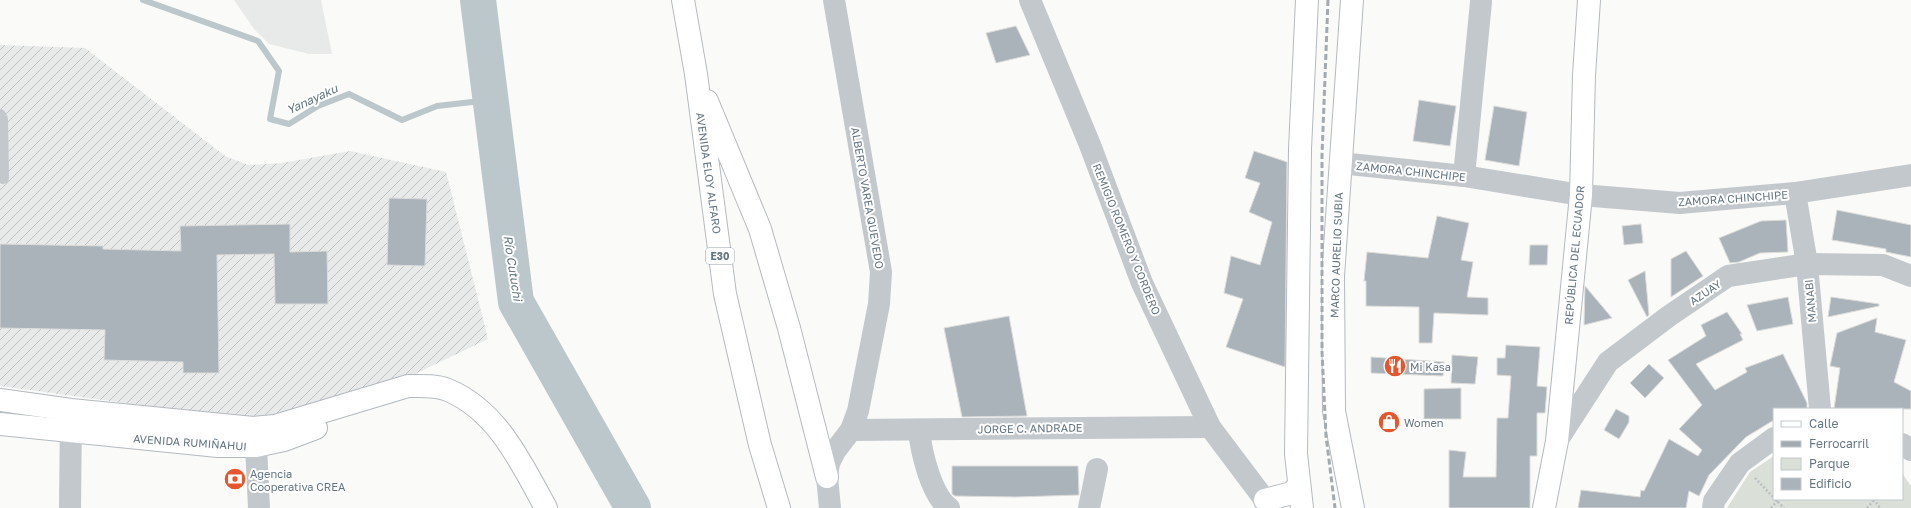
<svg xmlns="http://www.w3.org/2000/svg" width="1911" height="508" font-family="'Golos Text',sans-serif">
<defs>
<pattern id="industrial-furrows" width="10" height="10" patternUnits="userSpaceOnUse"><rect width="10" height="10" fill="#e8e9e9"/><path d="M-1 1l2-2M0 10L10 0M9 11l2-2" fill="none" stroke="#c0c1c2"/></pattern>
</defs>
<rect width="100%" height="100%" fill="#fafaf8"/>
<path fill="#e8e9e9" d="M234 0H321L332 54H309L269 44 254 29Z"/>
<path fill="url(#industrial-furrows)" d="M0 45 85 48 225 156 248 165 282 163 350 151 446 172 488 339 415 374 272 420 220 416 0 386Z"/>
<path fill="#dadfd7" d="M1774 456V499H1902V473L1911 486V508H1727L1750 472Z"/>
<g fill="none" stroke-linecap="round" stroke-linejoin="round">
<path stroke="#bbc7cb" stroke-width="6" d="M143 0 258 41 279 71 270 119 289 124 318 106 349 94 402 120 437 106 490 100"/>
<path stroke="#bbc7cb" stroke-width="36" d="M478 0 516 302 633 508"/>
</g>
<g fill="#aab3b9" stroke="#dcdcda">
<path d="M1016 26 1030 55 996 63 986 33Z"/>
<path d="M1419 100 1456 106 1450 146 1413 141Z"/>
<path d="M1494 106 1527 112 1519 166 1485 160Z"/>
<path d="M1254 151 1287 162 1285 367 1226 347 1243 299 1224 293 1231 256 1260 265 1272 222 1249 212 1260 183 1245 178Z"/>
<path d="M389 198 427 199 425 266 387 265Z"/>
<path d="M1837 210 1911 225V257L1886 252V249L1832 240Z"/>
<path d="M1437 216 1469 223 1461 260 1473 262 1467 297 1488 298V315L1434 313 1432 343H1419V307L1366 306V281H1364L1367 252 1428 258Z"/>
<path d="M1786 220 1788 252 1760 253 1739 262 1730 263 1719 238 1761 221Z"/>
<path d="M290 224V252L327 251 328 304H275L274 254 217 255 219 373H183V362L104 360 105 330 0 328V244L103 246V249L181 251 180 226Z"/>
<path d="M1641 224 1643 243 1624 245 1622 226Z"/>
<path d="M1530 245H1548L1547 265H1529Z"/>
<path d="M1686 251 1703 276 1671 297V259Z"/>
<path d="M1645 271 1649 315 1647 317 1628 280Z"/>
<path d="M1585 286 1612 318 1584 325Z"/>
<path d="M1788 297 1793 324 1757 331 1747 305Z"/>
<path d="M1831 297 1879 304V306L1828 317Z"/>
<path d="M1727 312 1742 334H1740L1743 340 1696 364 1715 390 1747 372 1745 368 1783 354 1807 403V409H1774V420L1746 437 1709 475 1699 496 1689 491 1686 508H1578L1581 490 1640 497 1641 490 1644 491 1669 439 1698 456 1702 450 1679 429 1702 405 1668 360 1706 336 1701 325Z"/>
<path d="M1009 316 1027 416 962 417 944 328Z"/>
<path d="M1877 318 1875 332 1906 340 1894 382 1911 391V409H1834L1840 368 1830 366 1837 333Z"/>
<path d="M1506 345 1540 347 1537 386 1547 387 1545 413H1537V456H1530V508H1449V450L1466 452 1463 477H1496L1497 418H1508L1511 376 1497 375V358H1505Z"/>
<path d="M1452 355 1478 357 1475 384 1451 383Z"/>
<path d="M1371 357 1444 362 1443 376 1371 373Z"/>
<path d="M1649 364 1664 378 1645 398 1630 383Z"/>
<path d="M1461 388V419H1424V389Z"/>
<path d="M1616 409 1629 416V422L1619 439 1604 430Z"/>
<path d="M952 466H1078L1079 495 1016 497 955 496 952 494Z"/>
</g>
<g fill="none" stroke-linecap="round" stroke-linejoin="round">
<g stroke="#b3babf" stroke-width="24">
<g id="secondary">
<path d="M1352 0 1333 276 1334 411 1353 508"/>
<path d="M0 400 71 410 253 428 275 426 408 386C421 386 436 385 448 390 498 411 521 463 546 508"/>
<path d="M0 424 218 446H256L284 440 316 428"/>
<path d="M1265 500 1292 493 1299 485"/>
<path d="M1302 508 1296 454 1300 149 1307 0"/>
<path d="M1544 508 1557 441 1581 195 1584 75 1589 0"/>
</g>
</g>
<g stroke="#b5babe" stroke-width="24">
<g id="primary">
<path d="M683 0 696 74 725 294 760 445 779 508"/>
<path d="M707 101 760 229 789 328 827 477"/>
</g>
</g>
<g stroke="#bbbfc2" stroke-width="2.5" stroke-dasharray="2 2" stroke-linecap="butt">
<path d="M1755 478 1774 498"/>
<path d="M1775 499 1784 508"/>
<path d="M1874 499 1880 508"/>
<path d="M1771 508 1779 499"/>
<path d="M1867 508 1875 499"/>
</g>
<path stroke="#c3c8cc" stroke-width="12" d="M0 115 2 119 3 178"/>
<g stroke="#c3c8cc" stroke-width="22">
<path d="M1030 0 1090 145 1142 283 1210 427 1271 508"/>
<path d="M1340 163 1464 176 1581 195 1680 203 1795 193 1911 175"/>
<path d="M1464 176 1481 2"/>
<path d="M1795 193 1807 264 1820 409"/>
<path d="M253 428 256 446 259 508"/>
<path d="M851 430 1210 427"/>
<path d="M919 430C921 451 931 495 949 508"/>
<path d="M1557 441 1608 362 1669 316 1728 276 1807 264 1883 265 1911 276"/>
<path d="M1902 444 1911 450"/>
<path d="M70 508 71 413"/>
<path d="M830 508 827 477 829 463 835 451 851 430 858 411 879 304 881 272 834 0"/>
<path d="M1089 508 1097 469"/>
<path d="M1713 508 1714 501 1740 463 1774 438"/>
</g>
<use href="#secondary" stroke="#fff" stroke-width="22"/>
<use href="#primary" stroke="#fff" stroke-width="22"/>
<path stroke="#a2aab0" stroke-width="3" stroke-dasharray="6 3" stroke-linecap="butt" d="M1328 0 1322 155V351L1326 436 1335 508"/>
</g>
<defs>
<g id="restaurant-disc" transform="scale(1.15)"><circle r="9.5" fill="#e4572e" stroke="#fff"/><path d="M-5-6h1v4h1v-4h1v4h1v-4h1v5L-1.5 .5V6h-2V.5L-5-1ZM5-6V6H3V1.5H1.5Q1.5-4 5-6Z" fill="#fff"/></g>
<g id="shop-disc" transform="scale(1.15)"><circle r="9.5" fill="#e4572e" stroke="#fff"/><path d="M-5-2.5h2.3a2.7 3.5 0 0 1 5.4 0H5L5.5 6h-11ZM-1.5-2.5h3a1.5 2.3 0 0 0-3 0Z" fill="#fff"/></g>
<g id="bank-disc" transform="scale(1.15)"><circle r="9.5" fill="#e4572e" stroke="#fff"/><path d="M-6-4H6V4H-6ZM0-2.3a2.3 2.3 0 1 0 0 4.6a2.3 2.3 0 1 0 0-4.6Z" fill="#fff"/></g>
</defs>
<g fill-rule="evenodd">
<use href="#restaurant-disc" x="1395" y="366"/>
<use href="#shop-disc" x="1389" y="422"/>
<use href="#bank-disc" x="235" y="479"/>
</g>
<g text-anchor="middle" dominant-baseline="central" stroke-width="4" stroke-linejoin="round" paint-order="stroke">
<rect fill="#fff" stroke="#939fa8" stroke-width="1" x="706" y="248" width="28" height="16" rx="3"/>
<g font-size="10" font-weight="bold" fill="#657683">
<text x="720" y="256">E30</text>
</g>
<g font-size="11" fill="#657683" stroke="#fff">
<text transform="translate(1411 171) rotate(6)">ZAMORA CHINCHIPE</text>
<text transform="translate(709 173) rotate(82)">AVENIDA ELOY ALFARO</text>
<text transform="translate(868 198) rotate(80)">ALBERTO VAREA QUEVEDO</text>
<text transform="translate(1733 198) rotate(-4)">ZAMORA CHINCHIPE</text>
<text transform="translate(1127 239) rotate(68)">REMIGIO ROMERO Y CORDERO</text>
<text transform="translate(1336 255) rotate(-88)">MARCO AURELIO SUBIA</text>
<text transform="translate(1574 255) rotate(-85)">REPÚBLICA DEL ECUADOR</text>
<text transform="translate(1705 292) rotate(-34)">AZUAY</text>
<text transform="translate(1810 301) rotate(-95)">MANABI</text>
<text transform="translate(1030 428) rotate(-1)">JORGE C. ANDRADE</text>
<text transform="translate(190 442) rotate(4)">AVENIDA RUMIÑAHUI</text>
</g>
<g font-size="11" fill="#657683" stroke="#fff" text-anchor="start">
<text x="1410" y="366">Mi Kasa</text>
<text x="1404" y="422">Women</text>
<text x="250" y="473">Agencia<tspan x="250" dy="13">Cooperativa CREA</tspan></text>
</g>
<g font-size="12" font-style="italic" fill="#60757c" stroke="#fff">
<text transform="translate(312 99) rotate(-25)">Yanayaku</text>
<text transform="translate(513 268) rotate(81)">Río Cutuchi</text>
</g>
</g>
<rect x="1773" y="408" width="130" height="92" fill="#ffffff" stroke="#c1c8cd"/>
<rect x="1781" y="421" width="20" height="6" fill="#ffffff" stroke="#c1c8cd"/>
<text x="1809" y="428" font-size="12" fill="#657683">Calle</text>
<rect x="1781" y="441" width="20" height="6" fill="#a2aab0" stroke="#c1c8cd"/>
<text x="1809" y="448" font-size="12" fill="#657683">Ferrocarril</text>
<rect x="1781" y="458" width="20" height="12" fill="#dadfd7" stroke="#c1c8cd"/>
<text x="1809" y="468" font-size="12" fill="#657683">Parque</text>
<rect x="1781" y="478" width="20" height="12" fill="#aab3b9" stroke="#c1c8cd"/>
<text x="1809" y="488" font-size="12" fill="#657683">Edificio</text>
</svg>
